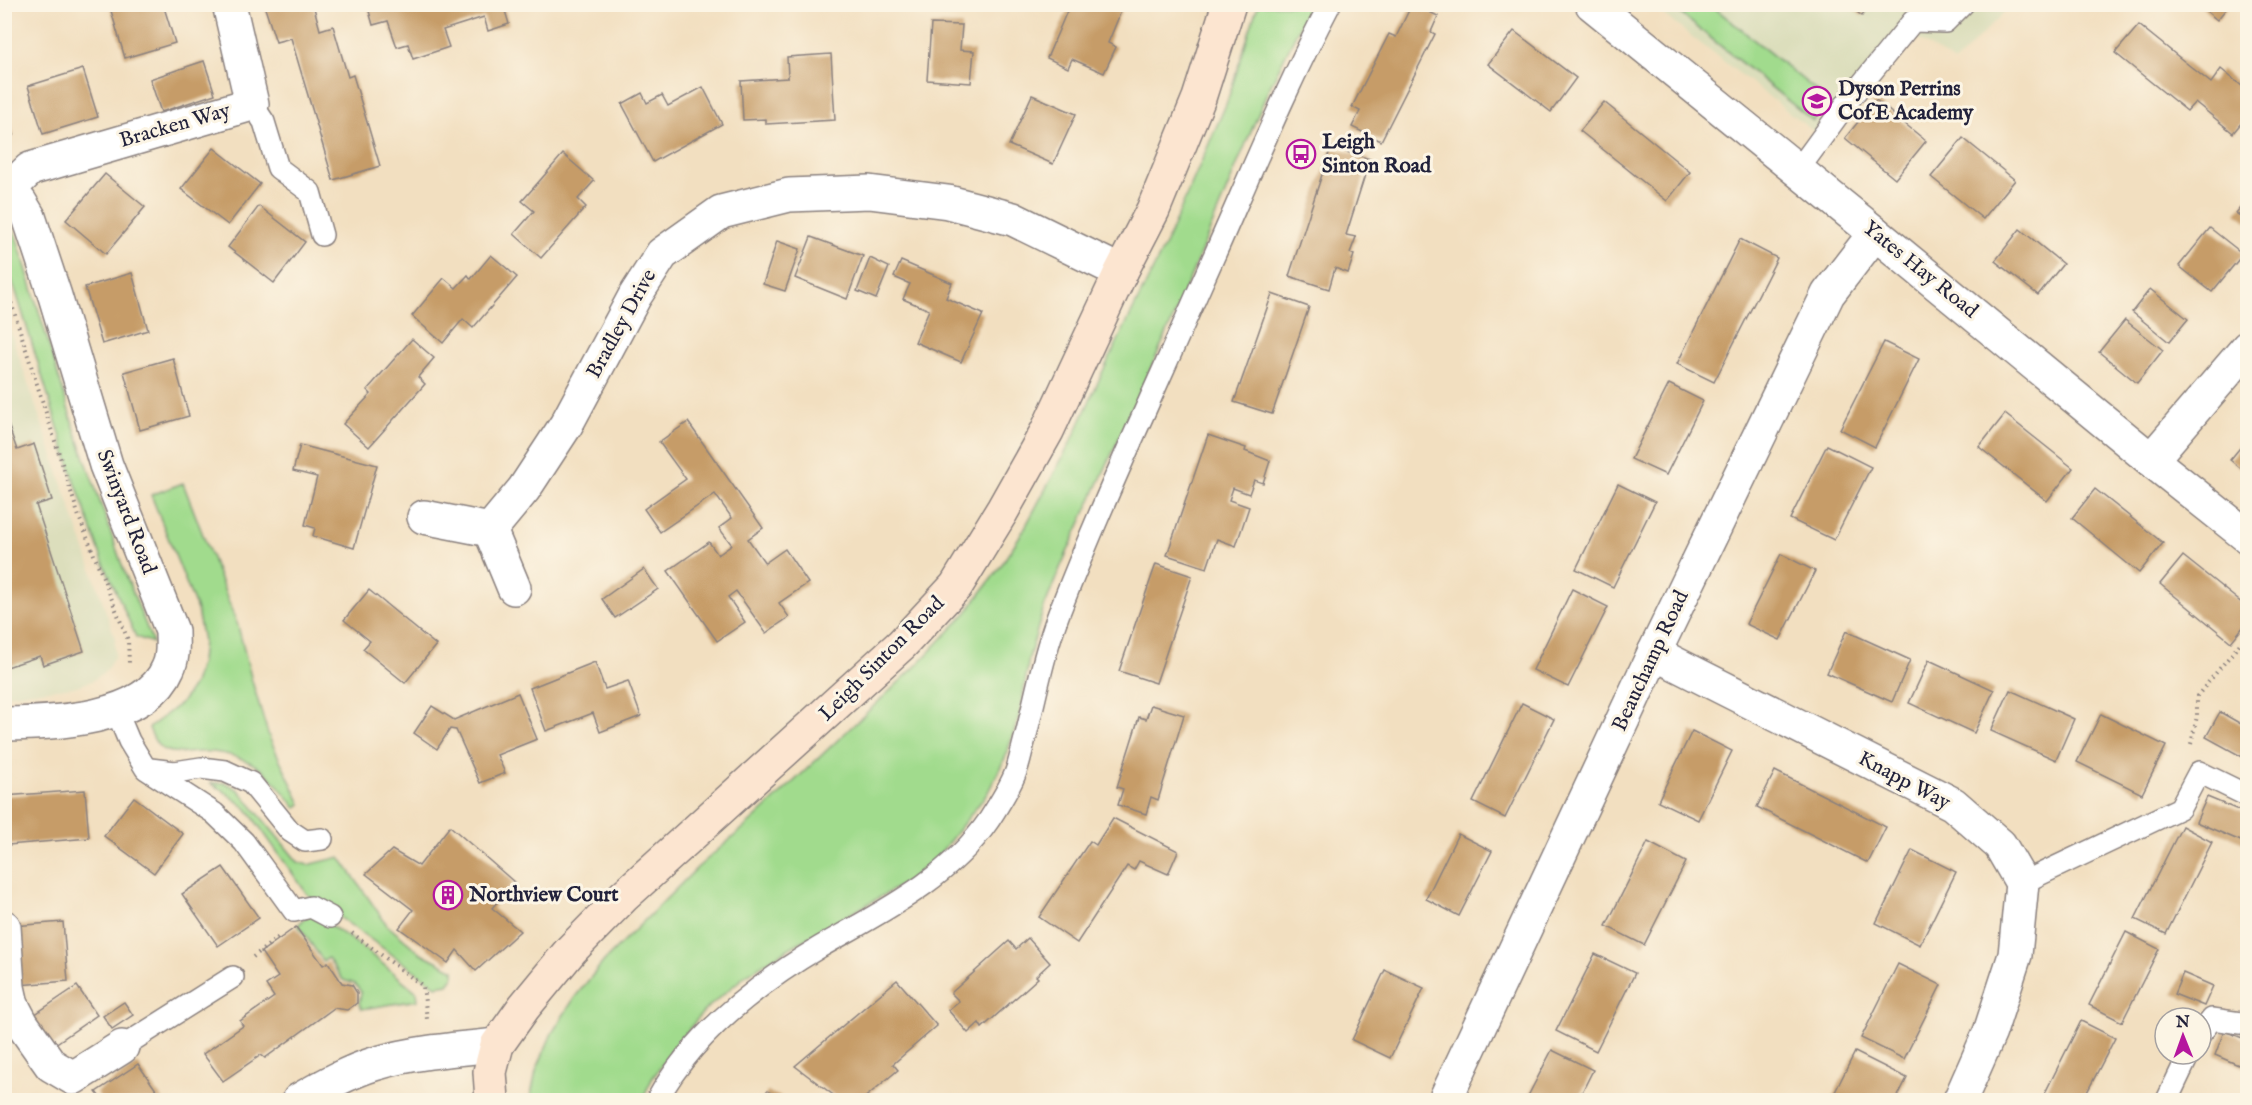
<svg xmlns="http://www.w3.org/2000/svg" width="2252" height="1105" font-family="'IM FELL English',serif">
<rect width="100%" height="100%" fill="#fcf5e5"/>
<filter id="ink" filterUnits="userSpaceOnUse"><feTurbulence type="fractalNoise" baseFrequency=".0167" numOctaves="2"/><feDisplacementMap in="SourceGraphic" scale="12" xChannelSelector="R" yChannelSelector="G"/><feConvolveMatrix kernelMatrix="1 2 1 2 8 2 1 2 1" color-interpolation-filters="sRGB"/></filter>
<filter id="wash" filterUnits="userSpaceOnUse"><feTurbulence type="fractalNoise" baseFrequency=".008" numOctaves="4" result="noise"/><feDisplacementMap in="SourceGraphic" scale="24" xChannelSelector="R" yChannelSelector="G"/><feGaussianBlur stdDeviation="1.35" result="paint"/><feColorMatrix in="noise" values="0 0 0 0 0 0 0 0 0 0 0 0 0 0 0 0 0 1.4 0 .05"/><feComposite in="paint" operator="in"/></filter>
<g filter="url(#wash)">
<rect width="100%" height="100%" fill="#f2dfc0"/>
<g fill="#dcdebc">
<path d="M1651 5H2011L1955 62 1914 37 1826 141Z"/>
<path d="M4 313 115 638V656L105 672 92 681 73 687 5 695Z"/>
</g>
<g fill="#a1db8d" stroke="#627e64" stroke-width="1.5">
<path d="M1258 5H1310L1267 93 1170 326 1061 566 1043 610 1029 658 1020 713 1006 756 987 794 937 857 907 882 788 949 746 975 704 1011 676 1045 652 1079 642 1100H530L536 1071 552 1033 575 997 604 961 698 867 754 819 915 667 967 612 1000 567 1023 531 1073 438 1102 373 1166 243 1227 102Z"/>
<path d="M1670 5H1711L1829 101 1813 121Z"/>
<path d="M5 219 16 235 71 418 123 568 153 643 136 637 102 559 73 476 16 292 5 263Z"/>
<path d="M183 483 238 626 252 681 269 737 301 804 296 808C283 792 269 771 249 762 238 757 225 753 213 752 197 750 176 757 161 748 155 744 152 735 149 728L182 702 194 684 201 662 203 641 197 610 151 495Z"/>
<path d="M210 783H226L239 790 298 862 308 865 340 857 387 925 419 952 454 970V976L448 984 436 986 307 894 247 809 221 789Z"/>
<path d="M309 914C349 933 382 964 417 992L418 1000 362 1009 359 1004 361 992 355 984 343 980 328 958 323 961 298 925Z"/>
</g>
<g id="blocks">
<g fill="#c69c68">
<path d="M109 4H163L175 43 125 58Z"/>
<path d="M313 4 320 30 333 26 348 77 353 75 380 166 333 180 291 38 276 42 264 5Z"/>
<path d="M367 4H503L509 24 488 31 484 17 443 30 449 47 413 59 408 44 397 47 388 21 373 25Z"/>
<path d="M1070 4H1124L1108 43 1116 47 1104 73 1072 59 1068 68 1047 58Z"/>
<path d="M1412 4 1438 16 1431 32 1435 34 1381 141 1352 127 1360 111 1352 107 1389 34 1396 37Z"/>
<path d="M1847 4H1871L1862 16Z"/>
<path d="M2198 4H2230L2217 20Z"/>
<path d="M931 24 962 25 960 50 974 51 971 83 927 80Z"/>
<path d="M2139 25 2211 83 2221 69 2248 91V115L2233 133 2195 102 2187 111 2115 53Z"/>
<path d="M1514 31 1576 78 1551 112 1488 64Z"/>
<path d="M831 54 835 120 766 124V119L743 120 741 81 788 78 787 57Z"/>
<path d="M204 61 215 94 161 112 150 79Z"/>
<path d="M83 69 98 117 43 134 28 86Z"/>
<path d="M703 87 722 124 653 162 622 104 642 93 647 103 662 95 668 106Z"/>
<path d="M1032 95 1076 114 1053 164 1009 145Z"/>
<path d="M1876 100 1926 141 1895 179 1845 138Z"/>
<path d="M1604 102 1690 172 1667 201 1580 131Z"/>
<path d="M4 105 14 135 4 139Z"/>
<path d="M1963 138 2015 180 1983 219 1931 177Z"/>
<path d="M1331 147 1370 159 1346 235 1356 237 1350 253 1354 255 1348 273 1335 268 1329 289 1289 276Z"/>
<path d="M214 148 260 184 228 225 181 189Z"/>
<path d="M563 154 594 181 578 199 586 207 541 258 514 234 534 211 522 201Z"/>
<path d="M105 174 145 207 106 254 66 220Z"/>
<path d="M2248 198V222L2236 213Z"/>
<path d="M259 206 305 242 274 283 228 247Z"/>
<path d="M2210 228 2243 254 2212 292 2179 266Z"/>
<path d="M2020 229 2063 264 2038 295 1995 261Z"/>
<path d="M811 237 863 256 847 299 795 278Z"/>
<path d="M1740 239 1777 258 1714 382 1677 364Z"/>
<path d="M777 241 800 249 785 291 763 284Z"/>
<path d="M491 255 517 277 473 328 463 319 443 343 412 316 444 278 456 288 468 275 471 279Z"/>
<path d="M870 258 889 267 876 299 857 291Z"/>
<path d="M901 261 952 283 946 298 983 314 961 362 915 342 929 310 903 299 910 284 894 277Z"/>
<path d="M132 273 148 330 102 344 85 287Z"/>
<path d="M2150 289 2188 319 2169 342 2132 312Z"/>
<path d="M1272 294 1309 307 1272 414 1234 402Z"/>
<path d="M2125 320 2163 350 2137 383 2099 352Z"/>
<path d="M412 339 434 358 418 377 425 384 369 447 343 424 371 394 367 390Z"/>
<path d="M1884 342 1919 359 1875 447 1840 429Z"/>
<path d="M173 358 189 416 140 430 124 372Z"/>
<path d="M1669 384 1703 401 1666 475 1631 459Z"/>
<path d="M4 413 17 450 34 444 52 500 36 505 84 651 43 665 40 656 4 668Z"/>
<path d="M2005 414 2073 468 2047 501 1979 447Z"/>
<path d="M688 422 763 528 748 539 765 563 785 549 808 583 779 603 789 617 766 633 736 591 728 597 745 622 717 641 668 571 709 542 718 555 732 545 719 528 732 518 715 494 660 532 644 509 686 479 659 442Z"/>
<path d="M1208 435 1246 448 1245 451 1270 461 1263 483 1254 480 1249 494 1233 488 1229 500 1249 507 1236 546 1217 539 1207 568 1167 555Z"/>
<path d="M2248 438V474L2230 460Z"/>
<path d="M300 445 377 465 354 548 313 536 315 528 305 525 317 477 293 471Z"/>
<path d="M1827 445 1871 467 1834 540 1790 519Z"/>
<path d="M1618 484 1655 502 1613 587 1576 569Z"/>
<path d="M2095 489 2163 543 2139 573 2072 518Z"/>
<path d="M1781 554 1815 571 1780 640 1746 624Z"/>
<path d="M2183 556 2248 608V621L2231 642 2160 584Z"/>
<path d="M1156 564 1192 576 1156 683 1119 671Z"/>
<path d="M644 569 658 589 615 618 602 599Z"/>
<path d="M1572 589 1608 607 1568 687 1533 670Z"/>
<path d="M369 590 436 645 405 683 363 649 370 641 344 620Z"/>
<path d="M1846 631 1910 660 1892 702 1827 673Z"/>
<path d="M1929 660 1994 690 1974 733 1909 703Z"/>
<path d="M595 662 605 689 628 681 641 716 600 732 593 713 546 731 530 688Z"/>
<path d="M2010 690 2074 719 2056 760 1991 731Z"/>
<path d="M518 693 537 739 497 755 505 773 480 783 456 730 450 729 437 749 414 733 432 706 454 720Z"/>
<path d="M1522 703 1554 719 1505 818 1473 802Z"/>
<path d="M1151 705 1184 715 1158 800 1151 797 1146 814 1118 805 1123 789 1117 787 1139 717 1146 719Z"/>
<path d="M2220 712 2248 728V760L2206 737Z"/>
<path d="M2101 714 2166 746 2142 794 2077 762Z"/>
<path d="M1692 731 1732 751 1698 820 1658 801Z"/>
<path d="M1775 771 1886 827 1868 863 1757 807Z"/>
<path d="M85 790 89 838 8 845 4 796Z"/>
<path d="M134 797 183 834 154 873 104 836Z"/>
<path d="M2207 797 2248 814V844L2196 822Z"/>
<path d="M1113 818 1178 851 1168 874 1139 861 1134 870 1127 866 1077 943 1039 917 1090 841 1096 845Z"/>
<path d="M450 826 514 882 492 908 520 931 476 971 457 950 448 963 399 928 413 910 366 874 392 850 419 866Z"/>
<path d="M2182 826 2212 842 2166 934 2135 919Z"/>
<path d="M1458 834 1492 851 1459 916 1426 899Z"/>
<path d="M1648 842 1686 862 1644 945 1606 926Z"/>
<path d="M1912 850 1956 872 1920 945 1876 923Z"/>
<path d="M223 867 259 918 218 946 182 894Z"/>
<path d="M63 922 68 981 18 985 13 926Z"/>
<path d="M296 927 323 965 328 962 342 983 352 985 357 993V1003L347 1010 334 1008 265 1058 261 1055 223 1081 203 1054 243 1026 240 1021 274 997 266 985 278 977 261 952Z"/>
<path d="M2126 932 2159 949 2122 1022 2089 1005Z"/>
<path d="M1028 938 1050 963 1036 976 1038 978 982 1028 979 1023 968 1033 948 1010 959 1001 951 993 1009 941 1016 949Z"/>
<path d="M1595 954 1635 973 1596 1051 1556 1031Z"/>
<path d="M1898 964 1941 985 1904 1059 1861 1038Z"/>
<path d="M1385 970 1424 988 1390 1058 1352 1040Z"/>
<path d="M2183 973 2213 986 2204 1006 2174 994Z"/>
<path d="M897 980 937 1026 893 1064 898 1070 862 1100H840L795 1066Z"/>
<path d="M77 986 97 1015 48 1049 28 1019Z"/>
<path d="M124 1002 133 1015 112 1029 103 1016Z"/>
<path d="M2081 1021 2115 1038 2083 1100H2059L2045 1093Z"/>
<path d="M2224 1031 2248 1040V1069L2215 1055Z"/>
<path d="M1552 1050 1593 1070 1578 1100H1526Z"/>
<path d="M1855 1052 1907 1078 1896 1100H1831Z"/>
<path d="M138 1064 163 1100H102L96 1092Z"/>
<path d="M767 1091 787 1100H763Z"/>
</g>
</g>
</g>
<g filter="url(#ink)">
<use href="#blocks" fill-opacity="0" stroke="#8a807e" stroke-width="1.5"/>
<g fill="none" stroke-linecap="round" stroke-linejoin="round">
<g stroke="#8a807e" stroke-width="24">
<g id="service">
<path d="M252 104 264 122 278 168 310 192 322 235"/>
<path d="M1798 170 1852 96 1913 21 1945 22 1963 4"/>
<path d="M116 710 129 741 146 769 214 813 244 842 294 911 311 907 330 917"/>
<path d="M150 769 175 772 201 768 225 771 251 783 290 831 305 841 322 839"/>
<path d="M2022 883 2180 808 2199 772 2248 796"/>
<path d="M2201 1033 2212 1019 2248 1024"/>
<path d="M122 1047 233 977"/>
<path d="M657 1100C693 1034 756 985 820 947 881 912 948 880 989 820 998 806 1009 789 1015 774 1020 762 1022 748 1026 735 1036 695 1044 652 1059 613 1102 502 1154 392 1202 283 1244 190 1282 95 1330 4"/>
<path d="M2167 1100 2189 1054"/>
</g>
</g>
<g stroke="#8a807e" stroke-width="36">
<g id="minor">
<path d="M4 191 20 202 29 217 55 296 106 465 172 631C172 644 174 656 168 668 146 721 53 723 4 724"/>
<path d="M7 191 30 169 252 104 229 4"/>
<path d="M2151 460 2248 347"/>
<path d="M424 517 490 530"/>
<path d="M514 588 490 530 524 489 566 425 635 296 662 254 721 212 789 195 869 192 948 202 1013 219 1121 272"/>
<path d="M1654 653 1953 804 2000 845 2022 883 2015 955 1990 1032 1960 1100"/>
<path d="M4 927 8 987 12 1005 22 1024 51 1065 73 1078 122 1047"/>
<path d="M299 1100C322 1087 348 1072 374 1064 414 1052 455 1049 497 1045"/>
<path d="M1445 1100 1654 653 1828 294 1875 233"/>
</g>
</g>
<g stroke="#8a807e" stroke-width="36">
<path id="tertiary" d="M1592 4 1875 233 2151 460 2248 537"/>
</g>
<g stroke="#8a807e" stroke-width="36">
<path id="secondary" d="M492 1100 490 1072 497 1045 524 1007 571 950 624 896 902 644 956 586 1002 511 1047 431 1121 272 1153 210 1199 98 1229 4"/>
</g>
<g stroke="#8a807e" stroke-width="4" stroke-dasharray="1.5 4.5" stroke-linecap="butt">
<path d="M4 280 79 517 128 640 129 663"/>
<path d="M2191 744 2197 716V696L2248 634"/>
<path d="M352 933 423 986 427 1019"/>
<path d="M253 957 280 936"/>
</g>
<use href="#service" stroke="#fff" stroke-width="21"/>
<use href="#minor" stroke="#fff" stroke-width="33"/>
<use href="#tertiary" stroke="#fff" stroke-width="33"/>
<use href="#secondary" stroke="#fce5d0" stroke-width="33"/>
</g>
</g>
<defs>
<g id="school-ring" transform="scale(1.5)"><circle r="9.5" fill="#fcf5e5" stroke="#b5179e" stroke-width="1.5"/><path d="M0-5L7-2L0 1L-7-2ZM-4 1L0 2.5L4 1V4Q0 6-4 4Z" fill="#b5179e"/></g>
<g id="bus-ring" transform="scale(1.5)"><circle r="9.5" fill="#fcf5e5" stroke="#b5179e" stroke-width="1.5"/><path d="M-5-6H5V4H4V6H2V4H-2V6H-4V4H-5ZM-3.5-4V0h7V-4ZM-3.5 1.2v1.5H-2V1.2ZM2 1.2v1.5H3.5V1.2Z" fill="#b5179e"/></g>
<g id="building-ring" transform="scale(1.5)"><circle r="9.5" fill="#fcf5e5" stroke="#b5179e" stroke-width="1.5"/><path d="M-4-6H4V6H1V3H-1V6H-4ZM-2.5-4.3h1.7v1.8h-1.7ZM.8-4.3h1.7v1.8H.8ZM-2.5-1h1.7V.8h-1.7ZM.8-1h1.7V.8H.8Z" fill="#b5179e"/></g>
</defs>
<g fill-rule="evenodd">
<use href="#school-ring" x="1817" y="101"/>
<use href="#bus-ring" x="1301" y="154"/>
<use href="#building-ring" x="448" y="895"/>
</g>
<g text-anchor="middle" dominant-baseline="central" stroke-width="6" stroke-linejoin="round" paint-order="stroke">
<g font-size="21" font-weight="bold" fill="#22223b" stroke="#fcf5e5" text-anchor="start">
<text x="1838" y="89">Dyson Perrins<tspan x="1838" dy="24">CofE Academy</tspan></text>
<text x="1322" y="142">Leigh<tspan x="1322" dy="24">Sinton Road</tspan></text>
<text x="469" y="895">Northview Court</text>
</g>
<g font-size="21" fill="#22223b" stroke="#fcf5e5">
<text transform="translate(175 126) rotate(-16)">Bracken Way</text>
<text transform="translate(1920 270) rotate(39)">Yates Hay Road</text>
<text transform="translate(622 324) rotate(-61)">Bradley Drive</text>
<text transform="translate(126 512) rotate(69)">Swinyard Road</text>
<text transform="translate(882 659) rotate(-45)">Leigh Sinton Road</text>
<text transform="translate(1651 661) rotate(-65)">Beauchamp Road</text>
<text transform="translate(1904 781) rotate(28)">Knapp Way</text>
</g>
</g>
<rect width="2252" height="1105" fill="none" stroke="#fcf5e5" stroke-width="24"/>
<g transform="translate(2183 1036) rotate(359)"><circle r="28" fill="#fcf5e5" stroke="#a5a1a1" stroke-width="1.5"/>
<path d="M0-4.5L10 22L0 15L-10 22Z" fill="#b5179e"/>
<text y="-9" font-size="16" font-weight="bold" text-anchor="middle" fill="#22223b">N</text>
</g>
</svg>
